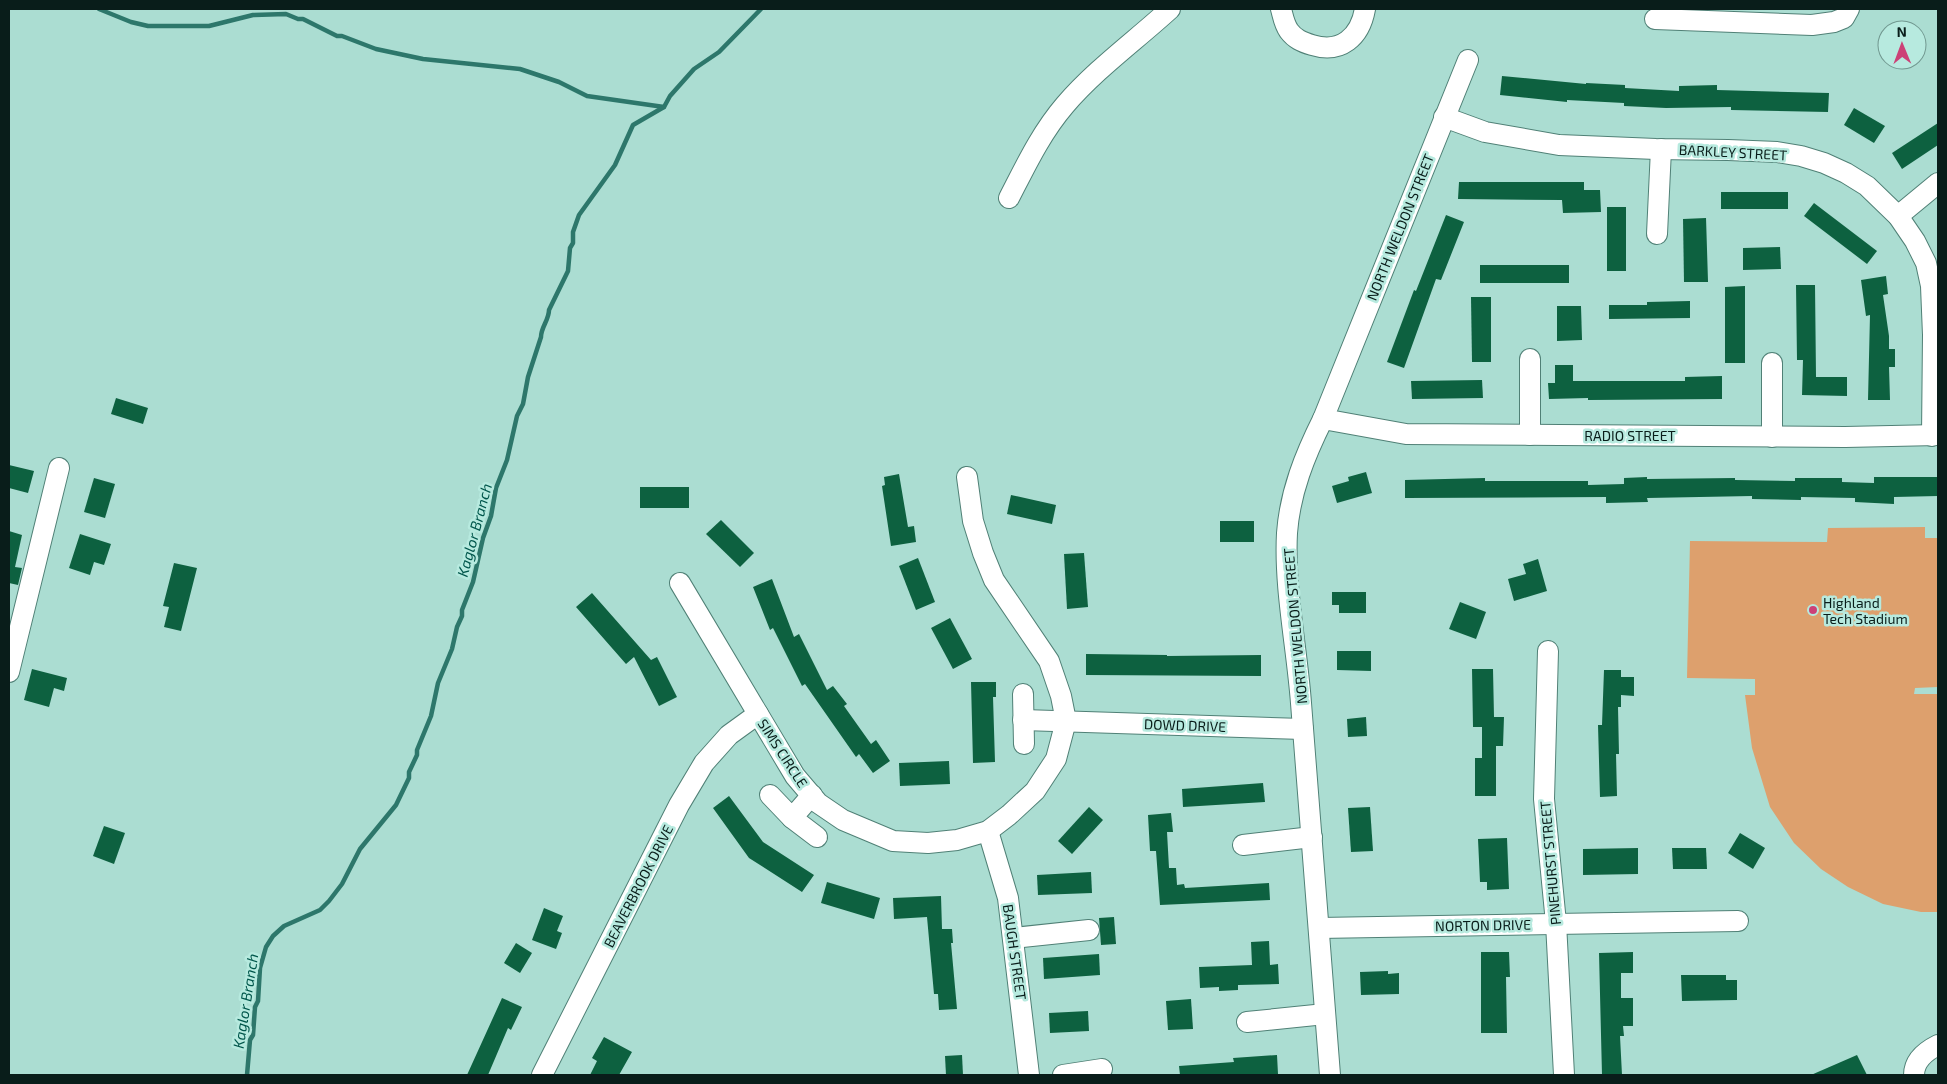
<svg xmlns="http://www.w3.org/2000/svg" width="1947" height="1084" font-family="'Exo 2',sans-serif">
<rect width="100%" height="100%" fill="#abddd2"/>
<path fill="#dda06d" d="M1925 527V538H1938V687L1915 688 1914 694H1938V912H1921L1883 904 1848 887 1821 869 1794 843 1770 807 1752 748 1745 695H1755V679L1687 678 1690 541 1827 542 1828 528Z"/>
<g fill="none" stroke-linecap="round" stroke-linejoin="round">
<g stroke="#2d776b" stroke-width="4.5">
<path d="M99 9 131 22 148 26H209L253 15 286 14 298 19H303L337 36H342L376 49 423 59 520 69 559 82 587 96 664 107"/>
<path d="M247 1075 250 1040 253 1035 255 1007 258 1001 260 968 266 947 273 936 284 926 320 910 329 901 342 884 360 849 396 805 409 778V772L417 755V750L431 716 438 683 452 649 457 627 462 616V610L473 582 483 538 491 516 496 488 507 460 517 416 523 404 528 377 541 337C541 327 549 320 549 310L568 271 570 248 573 243V232L579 215 615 165 633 125 664 107 670 96 694 69 719 52 761 9"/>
</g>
</g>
<g fill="#0d6140">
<path d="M1502 76 1586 84V83L1625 85V88L1679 91V86L1717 85V90L1829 93 1828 112 1731 110V107L1666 108 1624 106V103L1567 100V102L1500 95Z"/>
<path d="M1854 108 1885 126 1874 143 1844 125Z"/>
<path d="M1938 123V145L1902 169 1892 153Z"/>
<path d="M1459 182H1584V190H1600L1601 212 1563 213 1562 200 1458 199Z"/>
<rect x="1721" y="192" width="67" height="17"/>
<path d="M1814 203 1877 251 1867 264 1804 216Z"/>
<rect x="1607" y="207" width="19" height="64"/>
<path d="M1446 215 1464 222 1441 280 1436 279 1404 368 1387 362 1414 290 1416 291Z"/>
<path d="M1706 218 1708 282H1684L1683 219Z"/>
<path d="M1780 247 1781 269 1743 270V248Z"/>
<rect x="1480" y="265" width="89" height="18"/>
<path d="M1886 276 1888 294 1883 295 1889 336V349H1895V367H1889L1890 400H1868L1870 315 1866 316 1861 280Z"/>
<path d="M1796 285H1815L1816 377H1847V396L1802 395 1803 360H1797Z"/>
<path d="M1745 286V363H1725V287Z"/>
<path d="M1471 297H1491V362H1472Z"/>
<path d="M1690 301V318L1609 319V305H1647V302Z"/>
<path d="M1557 306H1581L1582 340 1557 341Z"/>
<path d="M1555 365H1573V381H1685V377L1722 376V399L1588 400V398L1549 399 1548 383H1555Z"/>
<path d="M1482 380 1483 398 1412 399 1411 381Z"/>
<path d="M116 398 148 408 143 424 111 414Z"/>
<path d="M9 465 34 471 28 493 9 488Z"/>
<path d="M1366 472 1372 493 1337 503 1332 486 1349 481 1348 477Z"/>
<path d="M899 474 908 527 914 526 916 542 891 546 882 486 885 485 884 477Z"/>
<path d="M1647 477V479L1735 478V480L1795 481V478H1842V482L1874 483V477H1938V496L1894 497V504L1855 502V498L1801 497V500L1752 499V496L1647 498 1648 502 1606 503V497L1405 498V480L1485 478V481H1588V485L1624 484V478Z"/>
<path d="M94 478 115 484 105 518 84 512Z"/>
<rect x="640" y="487" width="49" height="21"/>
<path d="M1011 495 1056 505 1052 524 1007 514Z"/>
<path d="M721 520 754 553 740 567 706 534Z"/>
<rect x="1220" y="521" width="34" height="21"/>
<path d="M9 531 22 535 15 567 22 568 18 585 9 583Z"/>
<path d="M80 534 111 544 104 565 94 562 90 575 69 568Z"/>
<path d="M1084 553 1088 607 1067 609 1064 554Z"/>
<path d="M918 558 935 602 916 610 899 566Z"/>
<path d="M1538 559 1547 591 1514 601 1508 579 1526 574 1523 564Z"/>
<path d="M174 563 197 568 181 631 164 627 169 607 163 606Z"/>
<path d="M772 579 794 637 799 634 827 690 833 686 847 704 844 706 871 744 876 740 890 761 873 773 859 754 856 757 805 684 802 686 773 628 770 630 753 587Z"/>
<path d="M1332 592H1366V613H1339V605H1332Z"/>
<path d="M592 593 651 660 657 657 677 697 659 706 634 657 626 664 576 607Z"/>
<path d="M1460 602 1486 612 1476 639 1449 629Z"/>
<path d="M950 618 972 659 953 669 931 628Z"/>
<path d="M1337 651H1371V671L1337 670Z"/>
<path d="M1086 654 1167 655V656L1261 655V676L1086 675Z"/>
<path d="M32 669 67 678 64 691 54 688 49 707 24 700Z"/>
<path d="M1472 669H1493L1494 717H1504L1503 746H1496V796H1475V758H1482V727H1473Z"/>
<path d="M1604 670H1621V677H1634V696L1621 695V707H1618L1619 754H1616L1617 796 1600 797 1598 725H1602Z"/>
<path d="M971 682H996V697H993L995 762 973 763Z"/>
<path d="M1366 717 1367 736 1348 737 1347 719Z"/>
<path d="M949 761 950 784 900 786 899 763Z"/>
<path d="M1263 783 1265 802 1183 807 1182 789Z"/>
<path d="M729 796 763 842 814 875 802 892 749 858 713 808Z"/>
<path d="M1089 807 1103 820 1072 854 1058 841Z"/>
<path d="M1370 807 1373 851 1351 852 1348 808Z"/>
<path d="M1171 813 1173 832H1167L1169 868H1176L1177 885 1184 884 1185 888 1269 883 1270 900 1160 905 1156 851H1150L1148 815Z"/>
<path d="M104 826 125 833 114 864 93 856Z"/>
<path d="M1740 833 1765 848 1753 869 1728 853Z"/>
<path d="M1507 838 1509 889 1487 890V882H1480L1478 839Z"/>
<path d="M1638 848V874L1583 875V849Z"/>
<path d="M1672 848H1706L1707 869H1673Z"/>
<path d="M1091 872 1092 893 1038 895 1037 875Z"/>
<path d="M827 882 880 898 874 919 821 903Z"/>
<path d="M941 896 942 929H952L953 943H951L957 1009 939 1010 938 994H934L927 917 894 919 893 898Z"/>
<path d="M544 908 563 916 557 931 562 933 556 949 532 940Z"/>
<path d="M1114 917 1116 944 1101 945 1099 918Z"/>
<path d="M1269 941 1270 965 1278 964 1279 984 1238 985V990L1219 991V987L1200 988 1199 967 1252 965 1251 942Z"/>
<path d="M516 943 532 953 520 973 504 963Z"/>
<path d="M1481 952H1509L1510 977H1506L1507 1033H1481Z"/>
<path d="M1633 952V973H1621V998H1633V1026H1623L1624 1036H1620L1622 1075H1602L1599 953Z"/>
<path d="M1099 954 1100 975 1044 979 1043 958Z"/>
<path d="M1388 971V974L1399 973V994L1361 995 1360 972Z"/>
<path d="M1681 975H1726V980H1737V1000L1682 1001Z"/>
<path d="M502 998 522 1007 511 1030 508 1028 488 1075H467Z"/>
<path d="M1191 999 1193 1029 1168 1030 1166 1001Z"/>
<path d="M1088 1011 1089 1031 1050 1033 1049 1013Z"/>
<path d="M604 1037 632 1052 619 1075H590L597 1061 592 1058Z"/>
<path d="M962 1055 963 1075H946L945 1056Z"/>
<path d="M1277 1055 1278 1074 1180 1075 1179 1066 1234 1062 1233 1058Z"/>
<path d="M1857 1055 1867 1075H1811Z"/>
</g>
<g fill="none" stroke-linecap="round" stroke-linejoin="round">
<g stroke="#508076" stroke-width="22">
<g id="minor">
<path d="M1281 9C1283 16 1284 24 1289 31 1295 39 1302 42 1312 45 1341 54 1360 37 1365 9"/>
<path d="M1655 19 1812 25 1834 22 1844 18 1849 9"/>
<path d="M1444 117 1485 132 1559 145 1656 149 1728 150 1777 152 1801 156 1824 163 1846 173 1867 186 1898 216 1915 241 1926 263 1931 286 1933 335 1932 436"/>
<path d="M1009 198C1026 165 1041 133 1065 105 1096 69 1135 41 1170 9"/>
<path d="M1898 216 1938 183"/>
<path d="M1657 234 1661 149"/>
<path d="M1530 359V435"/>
<path d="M1772 363V437"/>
<path d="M1323 419 1406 434 1845 437 1938 435"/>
<path d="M680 583 795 776 818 803 843 820 893 841 928 843 957 840 988 831 1009 815 1035 791 1056 759 1066 721 1061 696 1049 661 994 580 983 553 973 521 967 477"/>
<path d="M1548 651 1544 799 1556 923 1564 1075"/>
<path d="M9 672 59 468"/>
<path d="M1023 694 1024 744"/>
<path d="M1023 720 1303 729"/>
<path d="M770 795 792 818 812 795"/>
<path d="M792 818 817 837"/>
<path d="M988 831 1008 898 1029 1075"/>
<path d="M1243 845 1312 837"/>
<path d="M1319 928 1738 921"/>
<path d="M1013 938 1089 930"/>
<path d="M1247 1022 1325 1014"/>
<path d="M542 1075 679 805 704 763 729 735 758 714"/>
<path d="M1063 1075 1102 1069"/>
<path d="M1330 1075C1321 951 1311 827 1301 703 1297 648 1284 588 1287 533 1290 492 1305 455 1323 419L1468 60"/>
<path d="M1914 1075C1914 1060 1926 1051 1938 1045"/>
</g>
</g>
<use href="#minor" stroke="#fff" stroke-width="20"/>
</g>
<circle fill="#cc4177" stroke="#b7eadf" stroke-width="2" cx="1813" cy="610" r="5"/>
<g text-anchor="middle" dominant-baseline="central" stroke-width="5" stroke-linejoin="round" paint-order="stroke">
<g font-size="14" fill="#091d1a" stroke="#b7eadf">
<text transform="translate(1733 152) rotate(3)">BARKLEY STREET</text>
<text transform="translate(1400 227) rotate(-68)">NORTH WELDON STREET</text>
<text x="1630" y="435">RADIO STREET</text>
<text transform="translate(1295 626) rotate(-95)">NORTH WELDON STREET</text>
<text transform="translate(1185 725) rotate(2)">DOWD DRIVE</text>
<text transform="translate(783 753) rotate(57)">SIMS CIRCLE</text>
<text transform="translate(1550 863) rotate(-95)">PINEHURST STREET</text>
<text transform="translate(638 886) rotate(-63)">BEAVERBROOK DRIVE</text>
<text transform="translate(1483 925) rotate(-1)">NORTON DRIVE</text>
<text transform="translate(1015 952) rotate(82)">BAUGH STREET</text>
</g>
<g font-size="14" fill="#091d1a" stroke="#b7eadf" text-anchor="start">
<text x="1823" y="602">Highland<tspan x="1823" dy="16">Tech Stadium</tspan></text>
</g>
<g font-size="15" font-style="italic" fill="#00564b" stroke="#b7eadf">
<text transform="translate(474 530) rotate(-75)">Kaglor Branch</text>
<text transform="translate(245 1001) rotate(-81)">Kaglor Branch</text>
</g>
</g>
<rect width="1947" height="1084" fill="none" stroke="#091d1a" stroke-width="20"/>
<g transform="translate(1902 45) rotate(359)"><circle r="24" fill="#b7eadf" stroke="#719890"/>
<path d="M0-4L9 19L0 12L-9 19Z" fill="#cc4177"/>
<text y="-8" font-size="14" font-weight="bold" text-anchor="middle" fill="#091d1a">N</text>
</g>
</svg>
